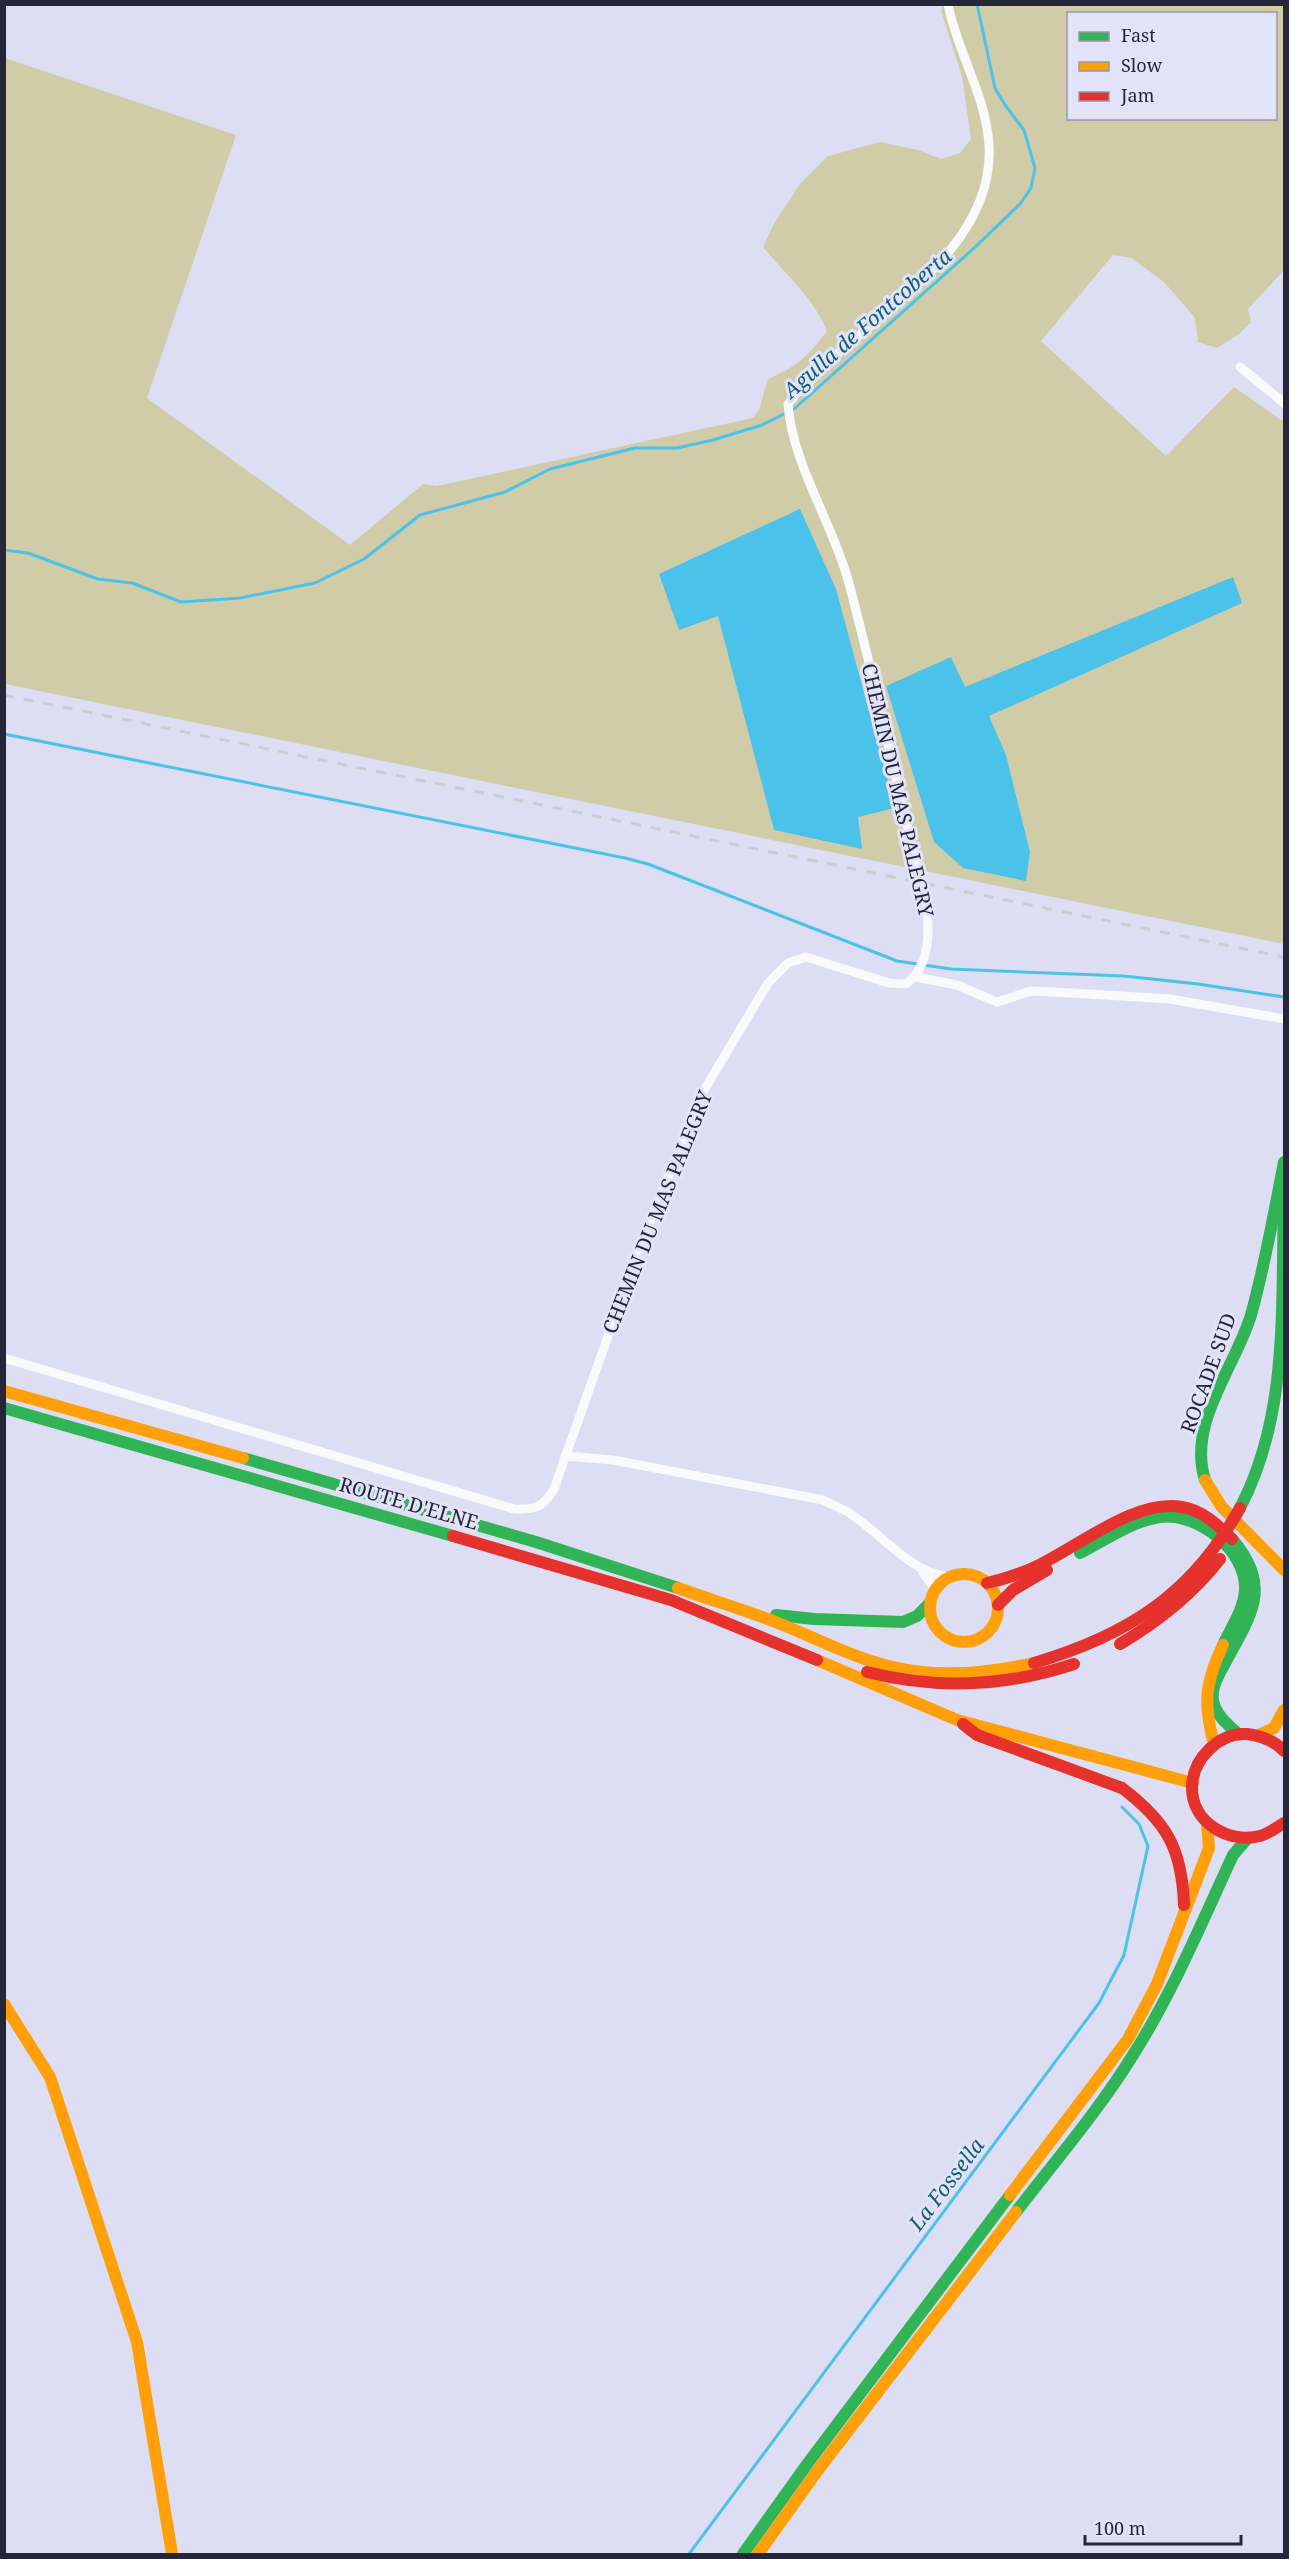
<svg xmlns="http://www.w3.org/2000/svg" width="1289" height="2559" font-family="'Noto Serif',serif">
<rect width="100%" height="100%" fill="#ddddf3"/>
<path fill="#d0cca8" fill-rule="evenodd" d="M943 5H1284V270L1248 309 1251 322 1239 334 1217 348 1198 342 1195 318 1165 283 1132 258 1113 255 1041 341 1166 456 1234 387 1284 422V944L5 684V58L236 135 147 398 350 545 423 484 437 486 753 418 759 410 768 379C797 367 808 356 827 331 814 298 785 274 763 247L775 222 800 184 828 156 880 142 918 150 941 159 960 153 971 139 962 76 941 11ZM1068 14H1276V118H1068Z"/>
<g fill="#4ac2e9">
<path d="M800 509 836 589 895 808 858 817 862 849 774 830 718 616 679 630 659 574Z"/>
<path d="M1233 577 1242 603 989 716 1006 755 1030 852 1026 881 963 868 934 842 886 686 951 657 965 687Z"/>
</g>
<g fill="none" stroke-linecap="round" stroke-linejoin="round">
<g stroke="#4ac2e9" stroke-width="3">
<path d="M4 550 28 553 98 579 132 583 181 602 240 598 315 583 364 559 420 515 505 492 550 469 635 448H677L713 440 762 425 794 409 972 250 1020 204 1031 188 1035 168 1024 130 1005 105 995 88 977 4"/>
<path d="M4 734 625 858 648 864 897 961 951 969 1124 976 1198 984 1284 997"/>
<path d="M689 2554 1099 2003 1124 1955 1148 1846 1139 1824 1122 1807"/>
</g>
<g stroke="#fafafd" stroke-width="9">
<path d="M1240 367 1284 403"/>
<path d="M916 977 957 985 997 1002 1031 991 1072 993 1170 999 1284 1019"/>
<path d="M4 1358 514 1509C534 1510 543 1508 554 1489L637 1254 690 1122 703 1092 768 983 788 963 806 957 889 983 906 984C931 966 930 930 926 902 898 795 877 686 848 580 832 522 792 463 788 404 850 324 996 260 989 145 986 95 957 52 948 4"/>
<path d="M565 1456 613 1460 823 1500C831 1504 840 1508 848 1512 880 1532 910 1573 949 1577"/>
<path d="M922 1571 935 1589"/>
</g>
<g stroke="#30b455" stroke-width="12">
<path d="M4 1408 453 1536"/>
<path d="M243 1458 536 1542 678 1588"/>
<path d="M1205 1480C1187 1423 1235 1368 1251 1315 1265 1265 1274 1213 1284 1162"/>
<path d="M1240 1508C1289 1415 1281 1307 1284 1204"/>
<path d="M1232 1539C1274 1588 1250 1616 1224 1665 1218 1676 1211 1688 1213 1701 1216 1715 1228 1725 1238 1734"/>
<path d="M1080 1553C1105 1540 1132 1521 1160 1517 1197 1512 1247 1550 1245 1590 1244 1609 1231 1628 1223 1645"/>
<path d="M776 1615 814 1619 903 1622 917 1616 930 1603"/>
<path d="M1016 2212C1056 2160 1099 2110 1133 2055 1173 1992 1202 1922 1233 1855L1246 1840"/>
<path d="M743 2554 808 2463 1010 2195"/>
</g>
<g stroke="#ff9f0a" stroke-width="12">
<path d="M4 1391 243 1458"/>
<path d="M1205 1480 1221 1506 1284 1570"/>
<circle cx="964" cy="1608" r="34"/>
<path d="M678 1588C711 1600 745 1610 778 1623 816 1638 853 1658 893 1667 938 1678 989 1673 1034 1663"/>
<path d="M817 1660 957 1720 1193 1783"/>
<path d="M1259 1735 1274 1728 1284 1710"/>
<path d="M1214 1744C1203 1703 1205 1683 1223 1645"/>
<path d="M4 2004 50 2077 137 2342 172 2554"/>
<path d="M1010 2195 1128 2039 1157 1984 1209 1848 1207 1823"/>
<path d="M758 2554 818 2470 1016 2212"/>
</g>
<g stroke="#e5322d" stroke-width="12">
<path d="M453 1536 671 1600 817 1660"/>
<path d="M987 1583C1005 1579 1023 1573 1039 1565 1079 1546 1137 1498 1182 1507 1202 1510 1218 1525 1232 1539"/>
<path d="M998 1605 1013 1590 1047 1570"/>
<path d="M1120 1644C1159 1621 1192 1595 1220 1559"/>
<path d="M1034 1663C1128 1635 1191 1595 1240 1508"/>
<path d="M867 1672C938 1690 1005 1687 1074 1664"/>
<path d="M963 1724 977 1735 1122 1788C1167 1822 1182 1849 1184 1905"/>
<path d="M1284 1751C1274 1740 1262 1736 1247 1734 1219 1732 1193 1759 1192 1786 1191 1822 1228 1844 1260 1836 1268 1834 1277 1827 1284 1823"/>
</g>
<path stroke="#ccccd3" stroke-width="3" stroke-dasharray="10 10" stroke-linecap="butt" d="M4 695 1284 957"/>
</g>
<g text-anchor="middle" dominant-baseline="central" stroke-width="6" stroke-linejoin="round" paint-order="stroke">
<g font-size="20" fill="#26263a" stroke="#e2e3f8">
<text transform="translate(898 790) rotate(77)">CHEMIN DU MAS PALEGRY</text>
<text transform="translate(657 1212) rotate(-68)">CHEMIN DU MAS PALEGRY</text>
<text transform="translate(1208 1373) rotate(-70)">ROCADE SUD</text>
<text transform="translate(409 1503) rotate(16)">ROUTE D'ELNE</text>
</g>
<g font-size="21" font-style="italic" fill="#0f5e76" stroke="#e2e3f8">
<text transform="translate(867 323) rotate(-41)">Agulla de Fontcoberta</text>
<text transform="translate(946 2184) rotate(-53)">La Fossella</text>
</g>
</g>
<rect width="1289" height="2559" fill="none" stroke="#26263a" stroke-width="12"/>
<rect x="1067" y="12" width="210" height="108" fill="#e2e3f8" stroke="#9797ac" stroke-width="1.5"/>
<rect x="1079" y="32" width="30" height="9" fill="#30b455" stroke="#9797ac" stroke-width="1.5"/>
<text x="1121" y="42" font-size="18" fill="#26263a">Fast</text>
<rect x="1079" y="62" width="30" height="9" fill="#ff9f0a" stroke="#9797ac" stroke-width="1.5"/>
<text x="1121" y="72" font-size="18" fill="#26263a">Slow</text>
<rect x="1079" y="92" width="30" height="9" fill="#e5322d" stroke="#9797ac" stroke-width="1.5"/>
<text x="1121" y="102" font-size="18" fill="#26263a">Jam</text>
<path d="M1085 2535v9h156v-9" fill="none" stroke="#26263a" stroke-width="3"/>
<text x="1094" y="2535" font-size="18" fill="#26263a" stroke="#e2e3f8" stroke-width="4.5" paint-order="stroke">100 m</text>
</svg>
